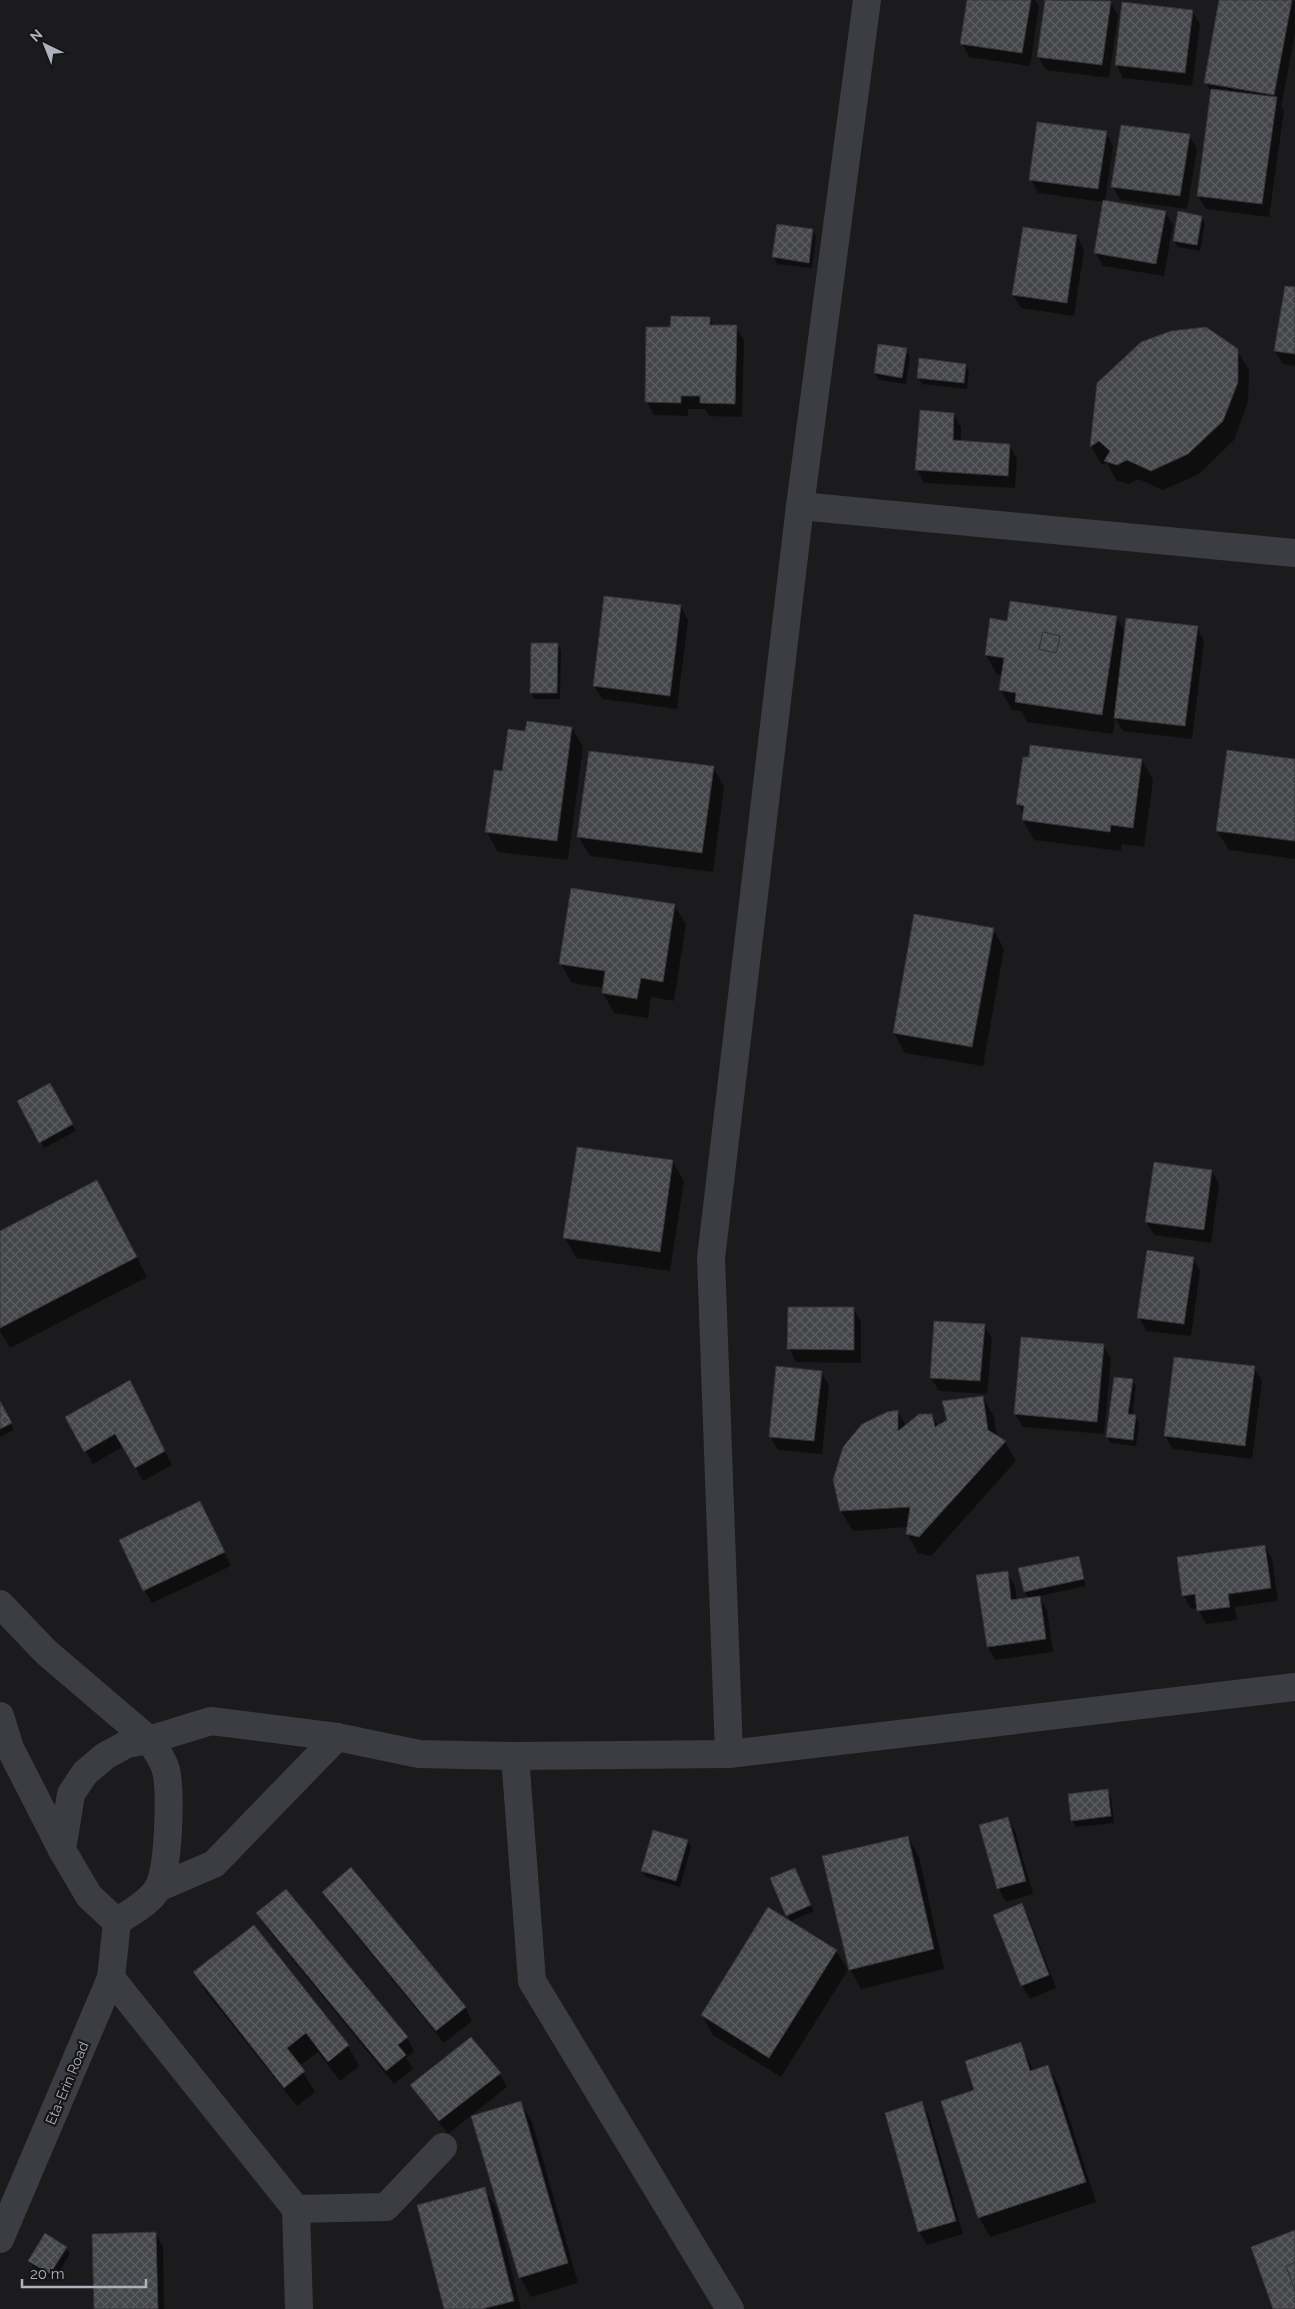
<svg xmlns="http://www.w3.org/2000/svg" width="1295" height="2309" font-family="Raleway,sans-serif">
<defs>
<pattern id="building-cross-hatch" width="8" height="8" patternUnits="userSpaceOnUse" patternTransform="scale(1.25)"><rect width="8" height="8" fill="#45464a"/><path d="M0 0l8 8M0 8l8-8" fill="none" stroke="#5d5e62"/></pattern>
</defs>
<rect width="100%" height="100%" fill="#1b1b1d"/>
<g fill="#0007">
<path d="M968 0H1035L1039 6 1030 66 969 57 962 43Z"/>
<path d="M1046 0 1110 2 1118 15 1109 78 1046 70 1038 56Z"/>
<path d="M1220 0H1294L1295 2V33L1281 107 1284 111 1269 217 1206 209 1198 196 1212 94 1206 83Z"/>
<path d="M1192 11 1200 24 1192 86 1123 78 1116 64Z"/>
<path d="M1106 132 1113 146 1105 202 1165 212 1173 225 1164 276 1103 266 1095 252 1104 202 1038 193 1031 179Z"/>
<path d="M1189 135 1197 149 1187 209 1120 200 1113 186Z"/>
<path d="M1201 217 1205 223 1200 251 1178 247 1174 241Z"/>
<path d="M813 231 816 237 812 268 777 264 774 257Z"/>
<path d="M1077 236 1084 250 1074 316 1021 308 1013 295Z"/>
<path d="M1295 289V366L1283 364 1275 351Z"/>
<path d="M709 318 714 326 736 327 744 340 742 417 709 416 705 409H688V416L654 415 646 401 672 328Z"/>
<path d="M906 350 910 356 906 384 879 380 875 373Z"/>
<path d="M1237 350 1249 370 1248 402 1234 440 1199 474 1163 490 1138 479 1129 484 1117 481 1107 463 1102 465 1091 446 1098 383Z"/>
<path d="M965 365 969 372 967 389 922 384 919 378Z"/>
<path d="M954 414 961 427V442L1009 445 1017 459 1015 488 924 483 917 469Z"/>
<path d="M681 607 688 620 677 709 602 699 594 686Z"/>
<path d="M1116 617 1126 633 1197 627 1204 641 1192 739 1123 731 1115 718 1113 734 1027 722 1021 711 1012 710 1001 690 1003 675H997L986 655 1008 623Z"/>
<path d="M558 645 561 651 560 699H534L531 692Z"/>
<path d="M572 728 583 747 568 860 498 852 487 832 503 772 526 733Z"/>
<path d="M1142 760 1153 780 1144 847 1122 844 1121 851 1034 840 1023 820 1024 815 1018 804Z"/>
<path d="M1295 760V859L1229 850 1217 831Z"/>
<path d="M713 767 724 787 713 872 590 856 578 836Z"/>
<path d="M674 905 686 924 674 1001 651 997 648 1018 614 1013 603 993 604 988 572 983 561 964Z"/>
<path d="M993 929 1004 949 983 1066 905 1053 894 1033Z"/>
<path d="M50 1084 76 1131 44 1148 18 1101Z"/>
<path d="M672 1161 684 1181 670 1271 576 1258 565 1238Z"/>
<path d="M1155 1163 1212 1171 1219 1184 1211 1243 1154 1235 1146 1222Z"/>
<path d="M108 1201 147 1277 10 1348 0 1331V1232Z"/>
<path d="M1193 1258 1200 1271 1191 1336 1146 1331 1139 1317Z"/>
<path d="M853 1308 861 1322V1363L796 1362 789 1348Z"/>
<path d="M984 1325 992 1338 987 1394 939 1391 931 1378Z"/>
<path d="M1103 1345 1111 1358 1104 1434 1023 1427 1015 1414Z"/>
<path d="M1254 1368 1262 1381 1252 1459 1173 1449 1165 1436Z"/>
<path d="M821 1372 829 1385 822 1454 778 1450 770 1436Z"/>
<path d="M1132 1380 1136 1386 1132 1416H1135L1139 1423 1136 1446 1111 1443 1107 1437Z"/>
<path d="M137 1395 172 1465 143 1481 124 1446 93 1464 67 1418Z"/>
<path d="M983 1397 994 1417 997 1437 1005 1442 1016 1461 931 1556 918 1553 907 1533 908 1527 853 1531 841 1511 898 1412 906 1426 931 1415 938 1426Z"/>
<path d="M0 1403 14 1430 0 1437Z"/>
<path d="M200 1502 231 1566 152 1603 144 1590Z"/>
<path d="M1265 1546 1272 1559 1278 1601 1235 1607 1237 1620 1206 1624 1198 1608 1191 1609 1184 1596Z"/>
<path d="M1078 1557 1086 1586 1039 1596 1047 1610 1053 1652 995 1660 988 1647 978 1576 1007 1573 1015 1586 1017 1600 1029 1599 1025 1592Z"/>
<path d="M1107 1791 1111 1797 1114 1823 1076 1827 1072 1820Z"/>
<path d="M1008 1818 1015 1831 1033 1894 1006 1902 999 1889 981 1826Z"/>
<path d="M908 1837 919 1857 944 1969 861 1989 850 1969Z"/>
<path d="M688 1841 691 1848 680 1887 646 1877 642 1871Z"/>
<path d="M795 1869 814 1911 791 1921 787 1915Z"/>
<path d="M324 1892 465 2007 472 2021 444 2043 331 1905Z"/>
<path d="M1021 1905 1029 1918 1056 1988 1030 1999 1022 1986 995 1915Z"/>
<path d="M258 1914 407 2038 414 2051 406 2058 413 2069 394 2084 266 1927Z"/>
<path d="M253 1927 348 2046 359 2066 340 2081 318 2052 299 2066 315 2092 297 2106 206 1992 195 1972Z"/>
<path d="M836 1951 848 1970 781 2077 713 2035 702 2015Z"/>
<path d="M1020 2044 1034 2071 1048 2066 1059 2086 1096 2202 990 2237 979 2217 976 2090Z"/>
<path d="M500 2074 507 2087 448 2134 412 2086Z"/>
<path d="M521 2103 532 2122 578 2283 531 2297 520 2277Z"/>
<path d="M921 2103 929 2116 963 2234 927 2245 919 2232 886 2113Z"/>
<path d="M484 2189 496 2208 521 2309H445Z"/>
<path d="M155 2233 163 2246 164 2309H95Z"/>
<path d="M66 2248 70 2254 54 2280 33 2267 29 2261Z"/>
</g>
<g fill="url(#building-cross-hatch)" stroke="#353539" fill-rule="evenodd">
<path d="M967 0H1031L1022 53 960 44Z"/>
<path d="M1045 0 1111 1 1102 65 1037 57Z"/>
<path d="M1219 0H1292L1274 95 1204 83Z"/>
<path d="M1122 2 1193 10 1185 73 1115 65Z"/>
<path d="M1211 89 1277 97 1262 204 1197 196Z"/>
<path d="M1037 122 1107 131 1098 189 1029 180Z"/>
<path d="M1121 125 1190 134 1180 196 1111 187Z"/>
<path d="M1103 200 1166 211 1156 264 1094 253Z"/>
<path d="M1178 211 1202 216 1197 245 1173 241Z"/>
<path d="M777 224 813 229 809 263 772 257Z"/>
<path d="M1023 227 1077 235 1067 303 1012 295Z"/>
<path d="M1285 286 1295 287V354L1274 351Z"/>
<path d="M671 316 710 317V325H737L735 404 700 403V396H681V403L645 402 646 327H670Z"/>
<path d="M1206 327 1238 349V382L1223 421 1188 454 1151 471 1127 460 1117 465 1104 461 1110 451 1099 441 1090 447 1097 383 1141 342 1171 331Z"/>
<path d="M878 344 907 348 902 378 874 373Z"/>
<path d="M919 358 966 364 964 383 917 378Z"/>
<path d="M920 410 954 413 953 440 1010 444 1008 476 915 470Z"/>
<path d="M604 596 681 605 670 696 593 686Z"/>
<path d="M1010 601 1117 616 1102 715 1015 702 1016 693 999 690 1004 658 985 655 990 618 1007 621ZM1043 632 1060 636 1056 653 1039 649Z"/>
<path d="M1126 618 1198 626 1185 726 1114 718Z"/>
<path d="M1043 632 1060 636 1056 653 1039 649Z"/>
<path d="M531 643H558L557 693H530Z"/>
<path d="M527 721 572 727 557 841 485 832 494 770 502 771 508 729 525 731Z"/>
<path d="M1030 745 1142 759 1133 828 1111 825 1110 832 1022 820 1024 806 1016 804 1023 757H1029Z"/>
<path d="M1227 750 1295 759V841L1216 831Z"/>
<path d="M589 751 714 766 702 853 577 837Z"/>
<path d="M571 888 675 904 663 982 641 978 637 999 602 993 605 971 559 964Z"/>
<path d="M914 914 994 928 972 1047 893 1033Z"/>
<path d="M50 1083 73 1124 39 1143 17 1101Z"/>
<path d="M577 1147 673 1160 660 1252 563 1238Z"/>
<path d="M1154 1162 1212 1170 1204 1230 1145 1222Z"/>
<path d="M97 1180 137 1257 0 1328V1231Z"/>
<path d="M1147 1250 1194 1257 1184 1324 1137 1318Z"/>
<path d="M788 1307H854V1350L787 1349Z"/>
<path d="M934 1321 985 1324 980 1381 930 1378Z"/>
<path d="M1021 1337 1104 1344 1097 1422 1014 1414Z"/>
<path d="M1174 1357 1255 1366 1245 1446 1164 1436Z"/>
<path d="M776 1366 822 1371 814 1441 769 1437Z"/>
<path d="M1114 1377 1133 1379 1128 1414 1136 1415 1133 1440 1106 1437Z"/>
<path d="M130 1380 165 1451 135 1468 115 1434 84 1452 65 1417Z"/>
<path d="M983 1396 988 1430 1006 1441 919 1537 906 1534 910 1507 840 1511 833 1480 843 1447 862 1424 887 1412 898 1410V1431L919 1414H932L935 1427 947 1420 942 1401Z"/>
<path d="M0 1401 12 1423 0 1429Z"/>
<path d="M200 1501 225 1552 143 1591 119 1540Z"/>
<path d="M1265 1545 1271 1588 1228 1594 1230 1607 1197 1611 1195 1594 1182 1596 1177 1557Z"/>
<path d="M1079 1556 1084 1579 1024 1592 1018 1568Z"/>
<path d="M1008 1571 1011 1600 1040 1596 1046 1639 987 1647 976 1575Z"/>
<path d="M1108 1789 1111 1816 1071 1821 1068 1794Z"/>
<path d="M1008 1817 1026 1881 997 1889 979 1825Z"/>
<path d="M653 1830 688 1840 676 1881 641 1871Z"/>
<path d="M908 1836 934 1949 849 1970 822 1856Z"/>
<path d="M351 1867 466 2007 436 2031 322 1892Z"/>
<path d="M795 1868 811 1905 786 1916 770 1878Z"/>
<path d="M286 1889 408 2037 398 2045 406 2055 386 2071 256 1913Z"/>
<path d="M1022 1903 1049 1975 1021 1986 993 1915Z"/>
<path d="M768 1907 837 1950 769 2058 701 2015Z"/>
<path d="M254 1925 349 2045 328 2062 306 2033 287 2048 305 2071 284 2088 193 1972Z"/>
<path d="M471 2037 501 2073 439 2121 410 2085Z"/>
<path d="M1021 2042 1030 2071 1048 2065 1086 2182 978 2218 941 2101 974 2090 965 2061Z"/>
<path d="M521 2101 568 2263 519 2278 471 2116Z"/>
<path d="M922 2101 956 2221 918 2232 885 2113Z"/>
<path d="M485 2187 514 2301 482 2309H444L417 2205Z"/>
<path d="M1295 2230V2263L1286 2266 1295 2290V2309H1273L1251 2247Z"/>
<path d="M156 2232 158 2309H94L92 2234Z"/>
<path d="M45 2233 67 2247 50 2274 28 2261Z"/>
<path d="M1295 2263V2290L1286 2266Z"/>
</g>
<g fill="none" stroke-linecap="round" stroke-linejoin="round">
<g stroke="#3c3d42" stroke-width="28">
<path d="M800 506 1295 553"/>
<path d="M149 1740C155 1748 163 1759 166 1770 171 1793 169 1868 158 1888 150 1903 130 1912 117 1922L89 1896 62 1850 71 1794 85 1773 105 1756 127 1744Z"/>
<path d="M729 1754 711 1258 800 506 867 0"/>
<path d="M515 1756 532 1981 730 2309"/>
<path d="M111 1978 296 2209 299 2309"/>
<path d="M296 2209 386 2207 443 2147"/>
<path d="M0 2239 111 1978 117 1922"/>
</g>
<g stroke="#3c3d42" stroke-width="28">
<path d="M0 1604 46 1652 149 1740 211 1721 337 1737 419 1754 515 1756 729 1754 1295 1687"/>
<path d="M0 1716 10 1748 62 1850"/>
<path d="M158 1888 214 1864 337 1737"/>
</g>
</g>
<g text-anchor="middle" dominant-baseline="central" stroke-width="4.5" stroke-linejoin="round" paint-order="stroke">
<g font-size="14" fill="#aeb2bc" stroke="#161618">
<text transform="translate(67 2083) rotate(-67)">Eta-Erin Road</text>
</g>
</g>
<g transform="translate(45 45) rotate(317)" stroke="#161618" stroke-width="4" paint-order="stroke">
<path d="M0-4L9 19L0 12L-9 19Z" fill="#aeb2bc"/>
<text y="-8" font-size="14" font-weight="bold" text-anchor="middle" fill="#aeb2bc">N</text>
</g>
<path d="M22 2279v8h124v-8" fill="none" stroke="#aeb2bc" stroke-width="2.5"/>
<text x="30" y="2279" font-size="15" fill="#aeb2bc" stroke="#161618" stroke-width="4" paint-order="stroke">20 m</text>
</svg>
